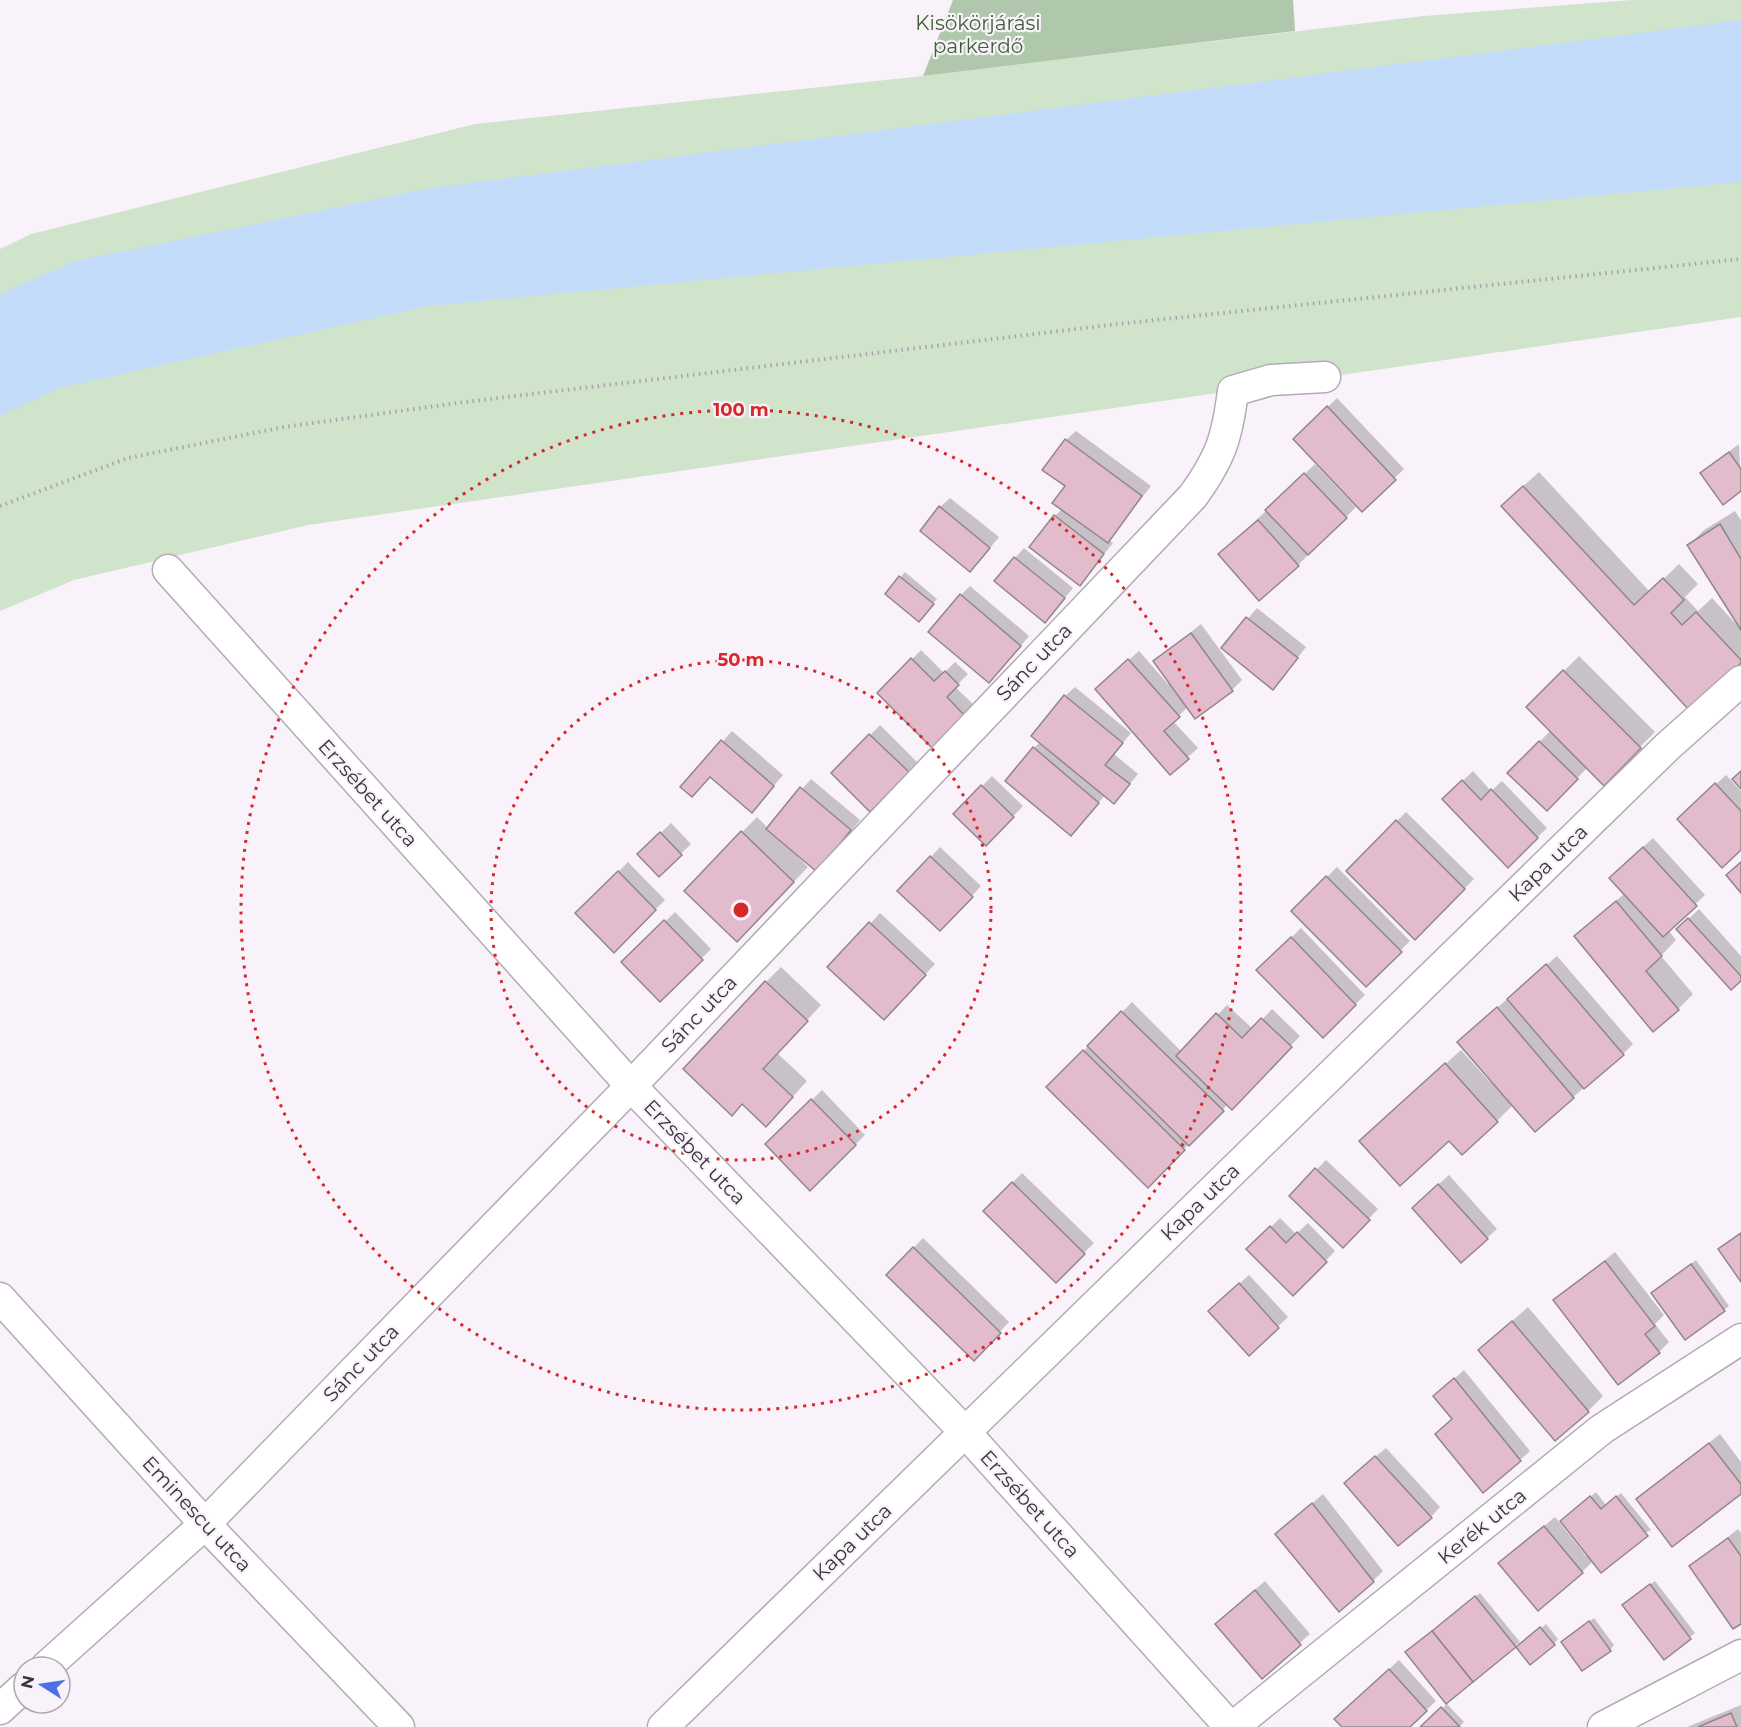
<svg xmlns="http://www.w3.org/2000/svg" width="1741" height="1727" font-family="Montserrat,sans-serif">
<rect width="100%" height="100%" fill="#faf2fb"/>
<path fill="#d0e4cc" d="M1631 0H1741V317L308 525 74 580 0 611V249L31 234 475 124 923 76 1424 16Z"/>
<path fill="#afc7aa" d="M953 0H1293L1295 31 923 76Z"/>
<path fill="#c3dcf9" d="M1741 20V182L428 306 59 388 0 416V294L75 261 431 188Z"/>
<g fill="#0003">
<path d="M1337 398 1404 469 1362 509 1295 439Z"/>
<path d="M1076 431 1151 486 1109 540 1113 543 1080 584 1055 516 1063 508 1067 486 1066 440Z"/>
<path d="M1739 444 1741 489 1702 474 1712 464Z"/>
<path d="M1315 464 1356 507 1298 565 1230 545Z"/>
<path d="M1539 472 1650 592 1679 564 1698 584 1685 597 1698 611 1712 598 1739 627 1689 545 1704 530 1735 511 1741 520V661L1690 709 1518 491Z"/>
<path d="M950 498 999 537 980 560 940 507Z"/>
<path d="M1024 548 1073 588 1054 611 1015 558Z"/>
<path d="M905 572 937 599 923 616 887 594Z"/>
<path d="M970 586 1029 636 999 672 961 595Z"/>
<path d="M1257 608 1306 647 1282 678 1223 648Z"/>
<path d="M1201 624 1242 680 1232 690 1188 707 1173 721 1198 748 1170 773 1106 680 1139 651 1168 684 1170 682 1155 661Z"/>
<path d="M921 650 944 673 955 662 968 674 955 687 973 704 932 746 879 693Z"/>
<path d="M1579 656 1655 732 1604 783 1588 767 1547 809 1509 773 1551 730 1528 707Z"/>
<path d="M1075 687 1131 733 1114 754 1138 774 1123 792 1105 795 1081 824 1034 748 1040 742 1065 696Z"/>
<path d="M880 725 917 762 870 810 833 773Z"/>
<path d="M732 731 783 775 761 801 711 775 682 787Z"/>
<path d="M1473 771 1491 791 1502 781 1547 828 1508 866 1444 799Z"/>
<path d="M1726 775 1741 791V848L1689 809Z"/>
<path d="M992 776 1023 806 986 844 955 814Z"/>
<path d="M811 779 860 820 827 860 800 855 798 857 808 867 752 925 742 832 757 817 768 828Z"/>
<path d="M1406 812 1474 879 1415 938 1348 871Z"/>
<path d="M671 823 691 844 659 875 639 854Z"/>
<path d="M1653 838 1705 895 1668 930 1676 940 1661 956 1693 994 1678 1009 1576 936 1625 893 1620 868Z"/>
<path d="M940 847 981 886 950 920 931 857Z"/>
<path d="M628 862 665 900 614 950 577 913Z"/>
<path d="M1337 867 1410 941 1366 985 1293 911Z"/>
<path d="M1699 909 1741 956V979L1678 929Z"/>
<path d="M675 912 711 949 660 1000 624 962Z"/>
<path d="M880 913 935 964 894 1008 830 967Z"/>
<path d="M1301 928 1365 995 1323 1036 1258 970Z"/>
<path d="M1557 956 1633 1044 1623 1054 1535 1130 1513 1105 1497 1121 1449 1139 1376 1126 1461 1050 1490 1082 1492 1080 1469 1032Z"/>
<path d="M781 967 821 1005 777 1053 807 1081 781 1110 743 1103 766 982Z"/>
<path d="M1132 1002 1182 1052 1227 1005 1253 1029 1272 1009 1300 1036 1232 1108 1228 1104 1148 1186 1048 1087Z"/>
<path d="M822 1090 865 1135 810 1189 767 1144Z"/>
<path d="M1326 1160 1378 1209 1343 1246 1291 1196Z"/>
<path d="M1022 1173 1094 1243 1056 1281 985 1211Z"/>
<path d="M1449 1175 1497 1229 1487 1238 1423 1198Z"/>
<path d="M1280 1218 1296 1234 1308 1223 1335 1251 1293 1294 1249 1249Z"/>
<path d="M923 1238 1009 1322 974 1359 888 1275Z"/>
<path d="M1615 1252 1664 1315 1655 1324 1669 1342 1659 1352 1555 1300Z"/>
<path d="M1696 1260 1729 1306 1724 1310 1657 1289Z"/>
<path d="M1249 1275 1288 1317 1249 1354 1220 1301Z"/>
<path d="M1528 1307 1603 1396 1588 1411 1480 1350Z"/>
<path d="M1464 1370 1530 1451 1520 1460 1453 1418 1435 1396Z"/>
<path d="M1720 1434 1741 1462V1492L1638 1499Z"/>
<path d="M1386 1448 1440 1507 1431 1517 1356 1473Z"/>
<path d="M1596 1492 1606 1505 1621 1493 1651 1530 1594 1560 1582 1572 1510 1554 1555 1517 1586 1556 1588 1554 1567 1516Z"/>
<path d="M1323 1494 1383 1571 1373 1581 1277 1534Z"/>
<path d="M1738 1529 1741 1533V1622L1691 1566Z"/>
<path d="M1265 1581 1310 1634 1262 1676 1227 1614Z"/>
<path d="M1655 1581 1695 1633 1664 1658 1629 1601Z"/>
<path d="M1480 1593 1520 1642 1515 1646 1412 1648Z"/>
<path d="M1594 1618 1614 1645 1610 1650 1567 1638Z"/>
<path d="M1546 1624 1558 1639 1554 1644 1523 1643Z"/>
<path d="M1399 1660 1436 1701 1408 1727H1344L1346 1709Z"/>
<path d="M1447 1704 1464 1722 1459 1727H1422Z"/>
<path d="M1741 1705V1727H1687Z"/>
</g>
<g fill="#e2bccd" stroke="#91868b" stroke-width="1.5">
<path d="M1327 406 1396 480 1362 512 1293 439Z"/>
<path d="M1065 439 1142 496 1108 543 1052 503 1065 486 1042 470Z"/>
<path d="M1729 452 1741 469V491L1723 505 1700 473Z"/>
<path d="M1304 473 1347 518 1308 555 1265 510Z"/>
<path d="M1523 486 1634 605 1663 578 1684 600 1671 613 1682 625 1696 612 1741 660V663L1690 711 1501 506Z"/>
<path d="M939 506 990 548 970 572 920 531Z"/>
<path d="M1054 515 1104 554 1080 586 1029 547Z"/>
<path d="M1258 520 1299 566 1259 601 1218 554Z"/>
<path d="M1720 524 1741 559V630L1687 545Z"/>
<path d="M1014 557 1065 598 1045 623 994 581Z"/>
<path d="M899 576 934 604 919 622 885 594Z"/>
<path d="M960 594 1021 646 989 683 928 632Z"/>
<path d="M1246 617 1298 658 1273 690 1221 648Z"/>
<path d="M1191 633 1233 691 1195 719 1153 661Z"/>
<path d="M911 658 934 681 945 671 959 685 947 697 964 715 932 748 877 693Z"/>
<path d="M1128 659 1180 717 1164 731 1189 759 1170 775 1095 689Z"/>
<path d="M1563 670 1641 748 1604 786 1526 707Z"/>
<path d="M1064 695 1123 743 1105 765 1130 784 1114 804 1031 736Z"/>
<path d="M869 734 909 772 870 812 831 773Z"/>
<path d="M721 740 774 786 752 813 710 777 692 797 680 787Z"/>
<path d="M1539 741 1578 779 1547 811 1507 773Z"/>
<path d="M1033 747 1099 803 1071 836 1005 781Z"/>
<path d="M1741 771V789L1732 779Z"/>
<path d="M1462 780 1481 800 1491 789 1538 838 1508 868 1442 799Z"/>
<path d="M1715 783 1741 811V850L1722 868 1677 819Z"/>
<path d="M981 785 1014 817 986 846 953 814Z"/>
<path d="M800 787 851 830 817 872 766 829Z"/>
<path d="M1396 820 1465 889 1415 940 1346 871Z"/>
<path d="M741 831 794 882 737 942 684 891Z"/>
<path d="M660 832 682 855 659 877 637 854Z"/>
<path d="M1643 847 1697 906 1663 937 1609 878Z"/>
<path d="M930 856 973 897 940 931 897 891Z"/>
<path d="M1741 862V893L1726 875Z"/>
<path d="M618 871 656 910 614 953 575 913Z"/>
<path d="M1326 876 1402 952 1366 987 1291 911Z"/>
<path d="M1616 901 1662 956 1646 971 1679 1010 1653 1032 1574 936Z"/>
<path d="M1688 918 1741 976V981L1731 990 1676 929Z"/>
<path d="M664 920 703 960 660 1002 621 962Z"/>
<path d="M869 922 926 975 884 1020 827 967Z"/>
<path d="M1291 937 1356 1005 1323 1038 1256 970Z"/>
<path d="M1546 964 1624 1055 1584 1089 1507 999Z"/>
<path d="M765 981 808 1021 763 1069 793 1097 766 1127 742 1104 732 1116 683 1069Z"/>
<path d="M1497 1007 1574 1098 1535 1132 1457 1042Z"/>
<path d="M1121 1011 1224 1111 1189 1146 1087 1046Z"/>
<path d="M1216 1013 1242 1038 1261 1018 1292 1047 1232 1110 1176 1056Z"/>
<path d="M1083 1050 1185 1150 1148 1188 1046 1087Z"/>
<path d="M1445 1063 1498 1122 1462 1155 1449 1141 1400 1186 1359 1141Z"/>
<path d="M811 1099 856 1145 810 1191 765 1144Z"/>
<path d="M1315 1168 1370 1220 1343 1248 1289 1196Z"/>
<path d="M1012 1182 1085 1254 1056 1283 983 1211Z"/>
<path d="M1438 1184 1488 1239 1461 1263 1412 1208Z"/>
<path d="M1270 1226 1286 1243 1297 1232 1327 1262 1293 1296 1246 1249Z"/>
<path d="M1741 1233V1282L1718 1249Z"/>
<path d="M913 1247 1001 1333 974 1361 886 1275Z"/>
<path d="M1605 1261 1655 1326 1645 1334 1660 1353 1618 1385 1553 1300Z"/>
<path d="M1691 1264 1725 1311 1685 1340 1651 1293Z"/>
<path d="M1239 1283 1279 1328 1249 1356 1208 1311Z"/>
<path d="M1512 1321 1589 1412 1555 1441 1478 1350Z"/>
<path d="M1454 1378 1521 1461 1483 1493 1435 1434 1452 1419 1433 1396Z"/>
<path d="M1709 1443 1741 1484V1494L1672 1547 1636 1499Z"/>
<path d="M1375 1456 1432 1518 1398 1546 1344 1483Z"/>
<path d="M1590 1496 1601 1509 1616 1496 1648 1536 1601 1573 1560 1521Z"/>
<path d="M1312 1503 1374 1582 1339 1612 1275 1534Z"/>
<path d="M1544 1526 1583 1573 1538 1611 1498 1563Z"/>
<path d="M1728 1538 1741 1556V1624L1733 1629 1689 1566Z"/>
<path d="M1650 1584 1691 1639 1664 1660 1622 1605Z"/>
<path d="M1255 1590 1301 1645 1262 1679 1215 1624Z"/>
<path d="M1475 1596 1516 1647 1473 1682 1432 1631Z"/>
<path d="M1589 1621 1611 1651 1582 1671 1561 1642Z"/>
<path d="M1540 1627 1555 1645 1530 1665 1516 1647Z"/>
<path d="M1432 1631 1473 1682 1446 1704 1405 1652Z"/>
<path d="M1389 1669 1427 1711 1410 1727H1342L1334 1719Z"/>
<path d="M1441 1707 1460 1727H1420Z"/>
<path d="M1731 1713 1737 1727H1698Z"/>
</g>
<g fill="none" stroke-linecap="round" stroke-linejoin="round">
<g stroke="#b2abb3" stroke-width="33">
<g id="minor">
<path d="M168 570 631 1086 965 1432 1230 1727"/>
<path d="M0 1298 205 1524 399 1727"/>
<path d="M46 1667 205 1524 631 1086 1193 496C1221 457 1227 438 1233 391L1271 380 1325 377"/>
<path d="M0 1709 24 1687"/>
<path d="M663 1727 1667 747 1741 681"/>
<path d="M1233 1727 1602 1429 1741 1339"/>
<path d="M1603 1727 1741 1655"/>
</g>
</g>
<path stroke="#a9a3aa" stroke-width="4" stroke-dasharray="1.5 4.5" stroke-linecap="butt" d="M0 506 128 458 284 427 465 402 1127 323 1741 259"/>
<use href="#minor" stroke="#fff" stroke-width="30"/>
</g>
<g fill="none" stroke="#d62828" stroke-width="3" stroke-dasharray="3 6">
<circle cx="741" cy="910" r="250"/>
<circle cx="741" cy="910" r="500"/>
</g>
<g text-anchor="middle" dominant-baseline="central" stroke-width="4.5" stroke-linejoin="round" paint-order="stroke">
<g font-size="20" fill="#3e6237" stroke="#faf2fb">
<text x="978" y="23">Kisökörjárási<tspan x="978" dy="23">parkerdő</tspan></text>
</g>
<g font-size="20" fill="#393639" stroke="#faf2fb">
<text transform="translate(1034 662) rotate(-46)">Sánc utca</text>
<text transform="translate(368 793) rotate(48)">Erzsébet utca</text>
<text transform="translate(1548 863) rotate(-44)">Kapa utca</text>
<text transform="translate(699 1014) rotate(-46)">Sánc utca</text>
<text transform="translate(695 1152) rotate(46)">Erzsébet utca</text>
<text transform="translate(1200 1202) rotate(-44)">Kapa utca</text>
<text transform="translate(361 1363) rotate(-46)">Sánc utca</text>
<text transform="translate(1030 1504) rotate(48)">Erzsébet utca</text>
<text transform="translate(197 1514) rotate(47)">Eminescu utca</text>
<text transform="translate(1482 1526) rotate(-39)">Kerék utca</text>
<text transform="translate(852 1542) rotate(-44)">Kapa utca</text>
</g>
</g>
<circle cx="741" cy="910" r="9" fill="#d62828" stroke="#faf2fb" stroke-width="3"/>
<g font-size="18" text-anchor="middle" font-weight="bold" fill="#d62828" stroke="#faf2fb" stroke-width="4.5" stroke-linejoin="round" paint-order="stroke">
<text x="741" y="416">100 m</text>
<text x="741" y="666">50 m</text>
</g>
<g transform="translate(42 1685) rotate(282)"><circle r="28" fill="#faf2fb" stroke="#ada7ad" stroke-width="1.5"/>
<path d="M0-4.5L10 22L0 15L-10 22Z" fill="#4c71e4"/>
<text y="-9" font-size="16" font-weight="bold" text-anchor="middle" fill="#393639">N</text>
</g>
</svg>
